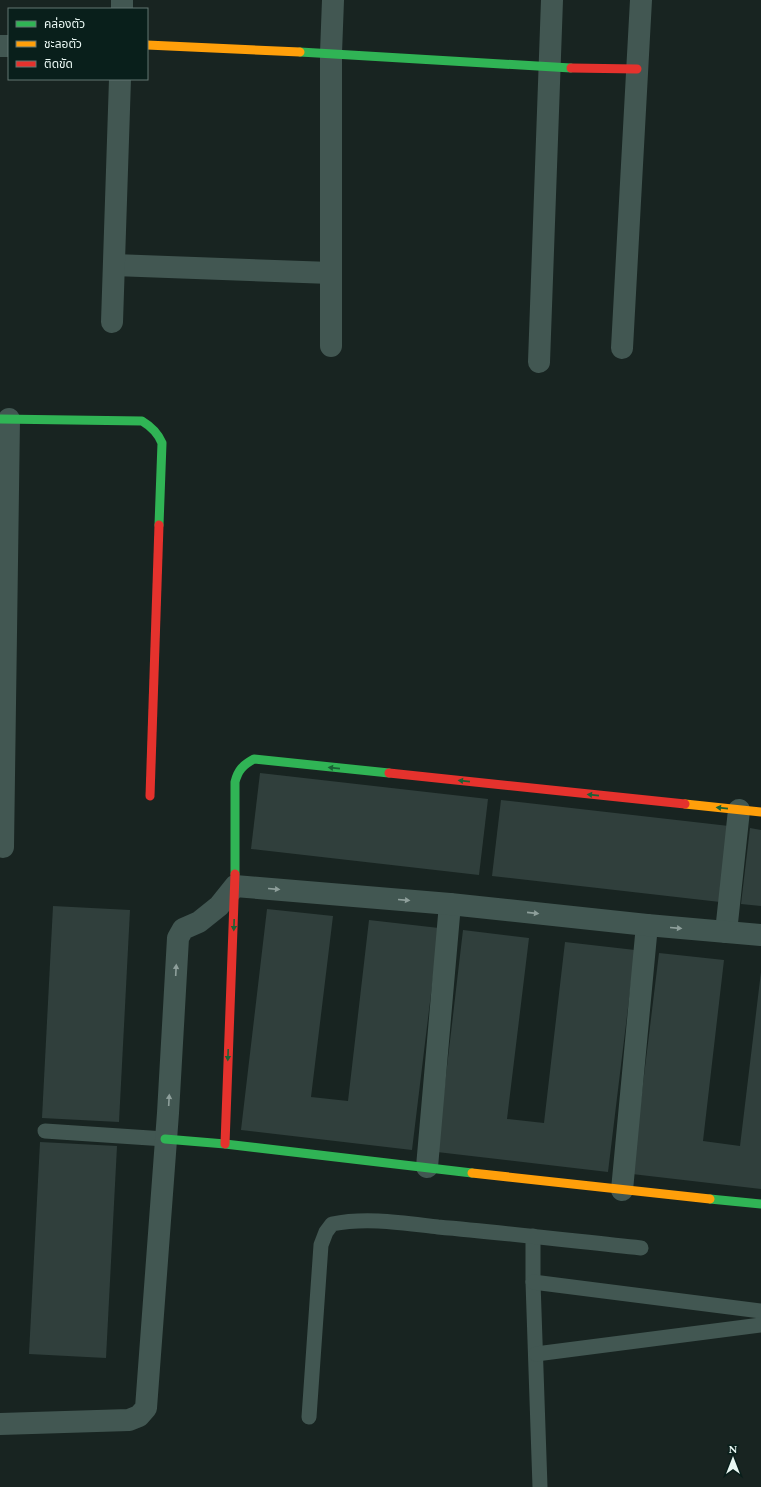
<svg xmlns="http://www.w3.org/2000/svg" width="761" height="1487" font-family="Spectral,'Noto Sans Thai',serif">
<rect width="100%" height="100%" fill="#182421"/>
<g fill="#303f3c">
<path d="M260 773 488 799 479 875 251 849Z"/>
<path d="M501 800 729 826 720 902 492 876Z"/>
<path d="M750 828 761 830V906L741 904Z"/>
<path d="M53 906 130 910 119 1122 42 1118Z"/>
<path d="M267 909 333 916 311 1097 348 1101 369 920 439 928 412 1150 241 1130Z"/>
<path d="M463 930 529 938 507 1119 544 1123 565 942 635 950 608 1172 437 1152Z"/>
<path d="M659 953 724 960 703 1141 740 1146 761 972V1189L632 1174Z"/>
<path d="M40 1142 117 1146 106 1358 29 1354Z"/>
</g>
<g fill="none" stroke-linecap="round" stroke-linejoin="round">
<g stroke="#425752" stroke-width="15">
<path d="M45 1131 165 1139"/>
<path d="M533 1236V1282L540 1487"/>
<path d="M533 1282 761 1311"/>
<path d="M536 1354 761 1325"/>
<path d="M309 1417 321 1245 326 1232 332 1224C367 1217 403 1223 438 1227 506 1233 574 1241 641 1248"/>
</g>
<g stroke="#425752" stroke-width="22">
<path d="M122 9V0"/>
<path d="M0 46H9"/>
<path d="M114 265 331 273"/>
<path d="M112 322 120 79"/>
<path d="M331 346V53L333 0"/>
<path d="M622 348 641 0"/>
<path d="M539 362 552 0"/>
<path d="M3 847 9 419"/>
<path d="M726 932 739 810"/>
<path d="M427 1167 450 904"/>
<path d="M622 1190 647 925"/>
<path d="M0 1424 129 1420 139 1416 146 1408 168 1113 178 938 183 929 199 922 219 906 235 886 450 904 647 925 761 935"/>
</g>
<g stroke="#30b455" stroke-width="9">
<path d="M300 52 571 68"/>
<path d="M0 419 142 421C152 427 158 433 162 443L159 525"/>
<path d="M235 874V782C238 770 243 765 254 759L389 773"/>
<path d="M165 1139 225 1144 472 1173"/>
<path d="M710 1199 761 1204"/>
</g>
<g stroke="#ff9f0a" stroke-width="9">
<path d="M147 45 300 52"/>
<path d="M685 804 761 812"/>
<path d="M472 1173 710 1199"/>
</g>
<g stroke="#e5322d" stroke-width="9">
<path d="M571 68 637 69"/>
<path d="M389 773 685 804"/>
<path d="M150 796 159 525"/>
<path d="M225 1144 235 874"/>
</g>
</g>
<defs><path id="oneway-solid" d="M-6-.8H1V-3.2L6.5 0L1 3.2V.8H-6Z"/></defs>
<g fill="#1b6235">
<use href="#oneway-solid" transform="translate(334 768) rotate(-174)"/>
<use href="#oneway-solid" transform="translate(464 781) rotate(-174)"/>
<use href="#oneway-solid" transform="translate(593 795) rotate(-174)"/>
<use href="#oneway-solid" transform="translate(722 808) rotate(-174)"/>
<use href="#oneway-solid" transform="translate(234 925) rotate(92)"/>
<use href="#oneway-solid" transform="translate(228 1055) rotate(92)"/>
</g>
<g fill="#8e9f9b">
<use href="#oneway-solid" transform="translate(274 889) rotate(5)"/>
<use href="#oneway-solid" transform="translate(404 900) rotate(5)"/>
<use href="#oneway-solid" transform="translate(533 913) rotate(6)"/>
<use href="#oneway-solid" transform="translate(676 928) rotate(5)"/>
<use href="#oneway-solid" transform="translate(176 970) rotate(-87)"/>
<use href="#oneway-solid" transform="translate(169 1100) rotate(-87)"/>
</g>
<rect x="8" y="8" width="140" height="72" fill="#091f1b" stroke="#637672"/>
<rect x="16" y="21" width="20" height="6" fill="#30b455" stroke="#637672"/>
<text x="44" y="28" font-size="12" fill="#eaf8f4">คล่องตัว</text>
<rect x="16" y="41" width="20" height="6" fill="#ff9f0a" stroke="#637672"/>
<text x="44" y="48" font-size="12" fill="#eaf8f4">ชะลอตัว</text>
<rect x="16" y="61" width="20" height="6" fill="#e5322d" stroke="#637672"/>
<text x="44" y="68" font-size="12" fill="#eaf8f4">ติดขัด</text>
<g transform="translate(733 1459)" stroke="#091f1b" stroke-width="3" paint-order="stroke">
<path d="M0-3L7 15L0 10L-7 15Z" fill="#eaf8f4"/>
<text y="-6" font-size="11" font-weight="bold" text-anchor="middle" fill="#eaf8f4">N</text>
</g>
</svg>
